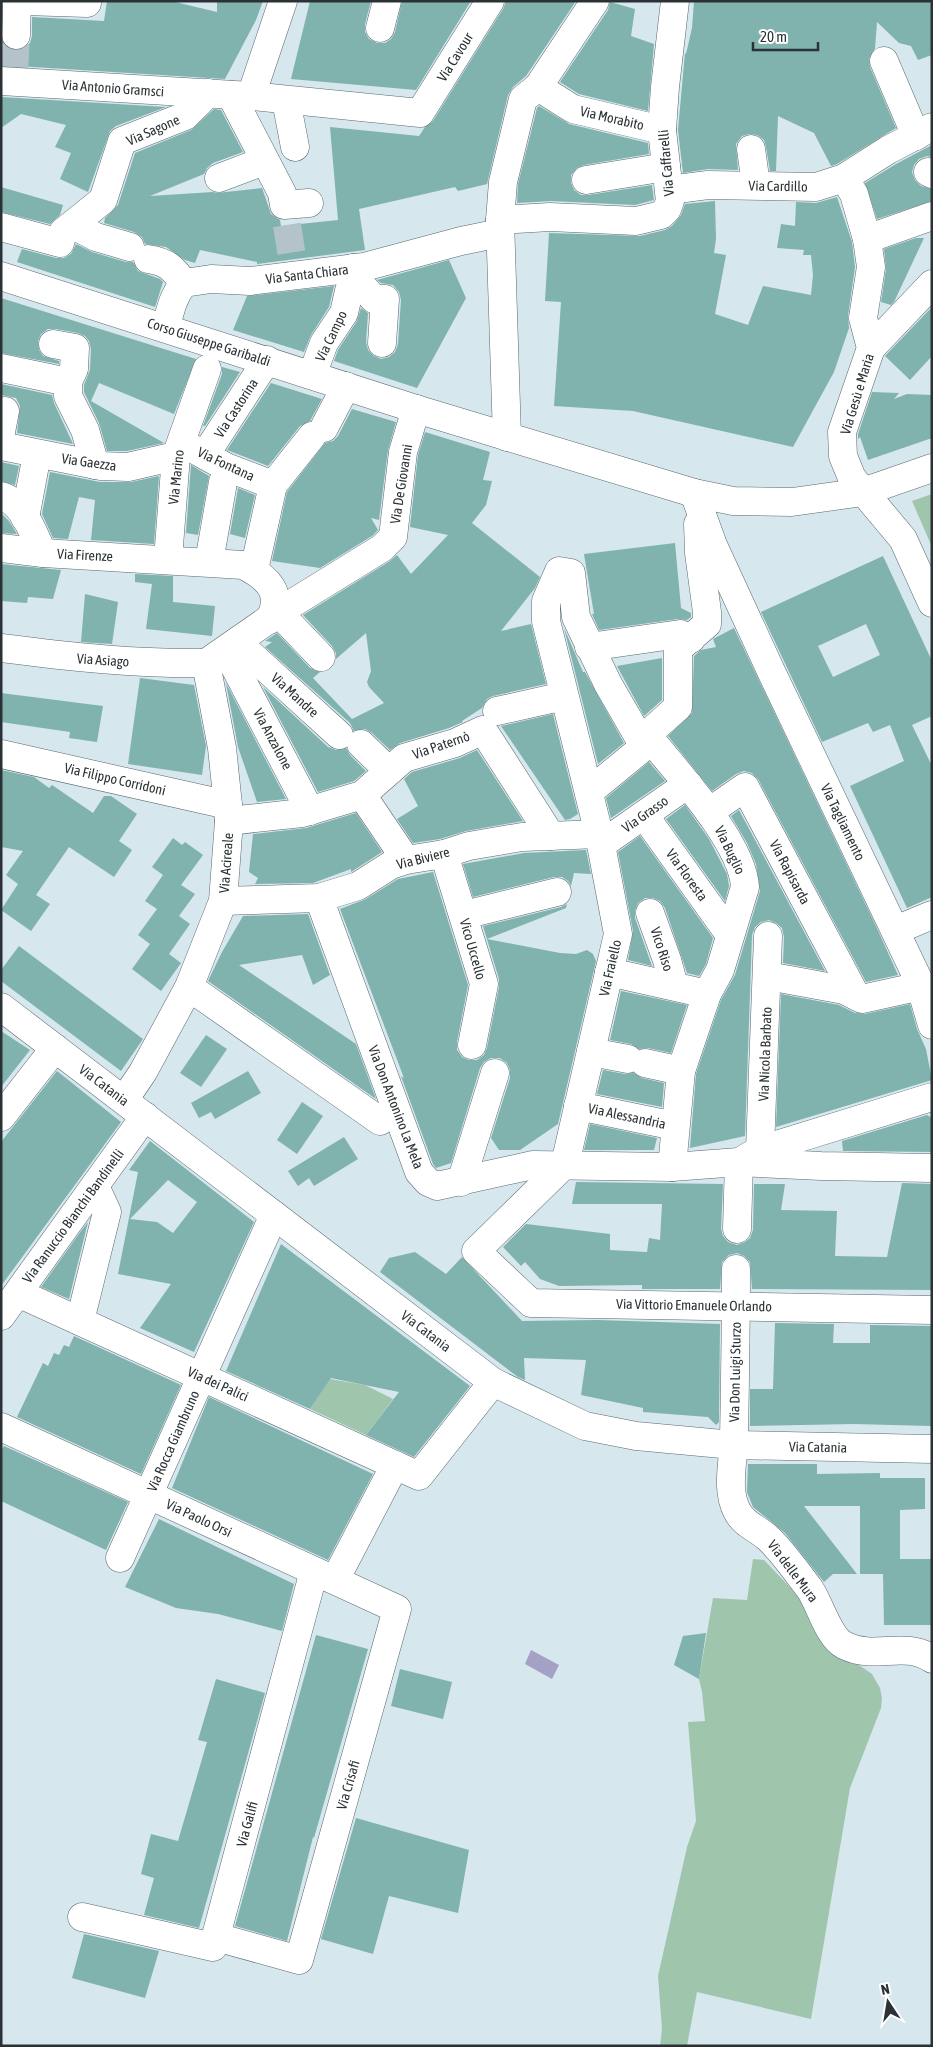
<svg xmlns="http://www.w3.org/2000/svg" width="933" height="2047" font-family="'Asap Condensed',sans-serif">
<rect width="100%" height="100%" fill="#d6e7ee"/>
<g fill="#a0c5ad">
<path d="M932 494V547L912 501Z"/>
<path d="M330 1379 365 1385 393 1399 366 1435 310 1409Z"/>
<path d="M753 1559 764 1560 805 1603 856 1663 872 1674 880 1688 882 1698 881 1708 850 1788 811 2019 697 1992 687 2046H660L662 2029 658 1976 687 1847 696 1821 688 1722 705 1721 702 1692 699 1679 713 1598 747 1600Z"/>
</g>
<path fill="#a5a0c6" d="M531 1650 559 1665 552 1679 525 1664Z"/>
<g fill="#80b2ae" fill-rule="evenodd">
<path d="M107 1H171L217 12V1H263L256 20 225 79 1 65V38L8 48 16 51 24 48 30 43 32 36V17L104 21Z"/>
<path d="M310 1H371L365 24V32L369 39 377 43H385L391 39 395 32 402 1H471L416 90 291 79Z"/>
<path d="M506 1H576L526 76 513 87 508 95 487 184 458 191 455 187 359 209 365 250 257 264V262L200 250 195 263 185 260 166 247 145 244 142 237 134 232 104 223 105 218 118 205 135 153 191 130 214 109 221 110 243 152 213 163 207 168 204 174 150 196 213 192 217 193 262 188 271 214 280 220 281 226 338 220 330 127 419 136 425 127 433 121 503 9Z"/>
<path d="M694 1H932V55L918 60 911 46 899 43 877 22 875 49 869 59 870 67 896 128 837 164 831 166 814 133 778 116 776 171H770L766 147 764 140 757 135 749 134 742 136 736 144 738 170 708 169 683 173 678 130 685 53 686 54 692 28Z"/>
<path d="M610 2 635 9 631 36 654 44 648 111 579 94 560 82 608 10Z"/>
<path d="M1 97 166 107 116 126 110 131 88 192 60 179 71 153 55 147 66 125 21 114 1 128Z"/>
<path d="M539 106 569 124 648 143 649 154 584 165 577 168 571 175V183L574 190 581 195H588L652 185 654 200 635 205 551 201 517 203 518 184 537 108Z"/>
<path d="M932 145V157L927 156 919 159 914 165 912 172 915 180 921 186 932 189V201L877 219 865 183 896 164Z"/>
<path d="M1 187 63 205 60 215 50 224 1 212Z"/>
<path d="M837 197 852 242 855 267 848 316 849 328 834 372 793 447 633 411 554 406 561 302 545 301 549 233 640 236 665 230 672 226 681 215 685 204 715 201 716 239 714 253 726 255 715 314 748 325 763 286 811 295 813 275 811 255H803L804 250 777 248 781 224 795 226 796 202 816 203Z"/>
<path d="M916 238H924L894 302 891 305 881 302 886 269 884 249Z"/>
<path d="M76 244 92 252 126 262H133L138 271 160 279 163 282 155 307 17 262 22 249 56 258H64L71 254Z"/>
<path d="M449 260 466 298 417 388 334 361 338 350 357 321 361 308 368 313 366 342 368 350 374 356 381 359 389 357 395 352 398 344 401 300 399 292 393 285 381 283 377 280Z"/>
<path d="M334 286 329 307 311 335 304 352 233 330 247 296Z"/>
<path d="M1 298 196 359 174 414 99 383 91 401 164 443 127 451H107L99 423 84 392V385L90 370 91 349 89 341 85 336 78 333 56 329H48L41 334 38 341 39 350 43 356 59 361V364L1 353Z"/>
<path d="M932 307V356L910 380 885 356Z"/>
<path d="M222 367 240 372 205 426H203L222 374Z"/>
<path d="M271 383 322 399 310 421 300 426 268 466 227 450Z"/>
<path d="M1 384 52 395 54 403 73 444 17 433 20 406 16 398 1 395Z"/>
<path d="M872 392 899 393 894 399 907 394 932 395V438L868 460 860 437 858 439V434Z"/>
<path d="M352 409 396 422 388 450 379 520 371 518 378 530 372 536 320 568 272 561 287 492 325 443 333 441 338 436Z"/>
<path d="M425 432 490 452 483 480 492 481 486 505 472 523 540 577 535 588 501 631 531 624 546 684 493 696 487 699 482 708 462 721 463 722 449 728 400 743 390 750 372 733 365 729 354 731 350 723 265 647 272 642 265 641 277 633 310 668 320 672 313 678 352 719 384 703 369 687 367 682 371 671 366 633 336 659V653L332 646 303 615 390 561 397 555 411 574 448 535 410 527 418 455Z"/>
<path d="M1 462 19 466 15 485 1 481Z"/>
<path d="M191 465 209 476 198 535 186 533Z"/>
<path d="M50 472 100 482H131L159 476 154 544 91 540 95 500 79 497 68 539 53 538 42 514Z"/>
<path d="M238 488 255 495 245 538 230 534Z"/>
<path d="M1 513 9 521 17 534 1 533Z"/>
<path d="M675 543 681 608 691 613V617L687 620 678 619 599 630 592 614H594L584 554Z"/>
<path d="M883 556 932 661V716L912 725 932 766V897L907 908 850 786 904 761 890 725 873 732 868 723 822 742 761 612ZM866 624 880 655 833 677 818 646Z"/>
<path d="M1 564 61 570 53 599 28 597 27 603 1 601Z"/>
<path d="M135 574 173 576V602L215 606 212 636 146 629 152 584 135 582Z"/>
<path d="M85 594 118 602 112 644 81 642Z"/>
<path d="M564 628 583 672H585L624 743 598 764Z"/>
<path d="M734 628 876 926 898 975 866 982 758 779 752 773 744 771 736 774 712 791 668 736 692 713 694 656 701 650 716 647 713 639Z"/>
<path d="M662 658V700L644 716 617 666Z"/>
<path d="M140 678 194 685 206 746 202 775 128 764Z"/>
<path d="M226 683 286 799 257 802 238 747Z"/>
<path d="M263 687 328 747 336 750 346 748 350 755 366 771 354 781 318 792Z"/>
<path d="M1 693 103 706 97 742 69 738 70 732 1 722Z"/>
<path d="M553 714 578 814 570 819 565 820 501 726Z"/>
<path d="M477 750 523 821 466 831 440 839 413 843 397 819 418 806 404 779 412 772 460 758Z"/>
<path d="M649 762 665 781 611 818 606 798Z"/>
<path d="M1 770 34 777 49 788 52 785 93 813 104 796H111L137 814 119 841 132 850 114 877 69 847 36 895 50 904 31 931 1 910 18 884 6 875 23 851 1 847Z"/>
<path d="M685 805 709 839 727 874 729 886 725 901 666 819Z"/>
<path d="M739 810 825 971 783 963 784 937 782 928 776 923 769 920 761 922 755 927 752 935 745 1136 690 1148 696 1074 721 1000 735 975 760 891 756 864 747 843 731 816Z"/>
<path d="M356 813 382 852 351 872V869L313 883 255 884 258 878 249 872 253 834 306 828Z"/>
<path d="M640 836 713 938 706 964 699 976 687 973 665 908 660 901 653 898H645L638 903 635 911V918L652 966 628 960 633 931 618 852Z"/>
<path d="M173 838 182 845 185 842 203 855 181 885 195 894 179 916 190 924 169 954 181 963 161 991 132 969 150 944 138 935 157 909 145 901 163 875 152 867Z"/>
<path d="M586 850 591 874 574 873 571 886 568 881 562 877H554L473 897 463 864 524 853Z"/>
<path d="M433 872 468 985 457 1042V1050L462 1057 469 1060H477L484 1055 487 1048 499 987V979L483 926 561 907 567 904 566 908 487 939 560 953 576 954 587 950 593 954 596 961 558 1124 520 1150H499L491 1138 510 1078V1070L507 1063 500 1058H491L484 1062 480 1068 451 1163 436 1168 433 1164 401 1076 404 1078 340 909 366 899 398 879Z"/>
<path d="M308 914 330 975 313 985 302 955 239 965 356 1044 376 1099 208 981 222 952 243 916Z"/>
<path d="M19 946 143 1039 121 1071 1 981V970Z"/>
<path d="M621 991 687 1005 671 1053 648 1048 639 1049 631 1044 610 1040Z"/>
<path d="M781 994 839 1005 855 1013 865 1014 910 1004 917 1029 926 1049 932 1080 776 1127Z"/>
<path d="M1 1031 30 1050 1 1087Z"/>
<path d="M206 1035 227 1049 201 1087 180 1073Z"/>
<path d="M603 1070 625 1074 634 1073 642 1078 664 1083 662 1107 597 1094Z"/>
<path d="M57 1071 121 1122 1 1286V1142Z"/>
<path d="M248 1071 261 1093 215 1119 211 1112 199 1118 191 1103Z"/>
<path d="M302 1102 323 1116 297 1154 277 1140Z"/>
<path d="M927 1115 932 1118V1152L843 1151 842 1141Z"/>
<path d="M590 1124 657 1138 654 1150H584Z"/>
<path d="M344 1137 358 1159 314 1186 309 1178 298 1186 288 1171Z"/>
<path d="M150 1141 254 1222 194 1352 140 1328 171 1284 118 1274 138 1172 129 1170ZM168 1180 197 1202 173 1233 157 1222 130 1219Z"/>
<path d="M576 1182 723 1184 721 1229 723 1236 728 1242 737 1245 745 1242 750 1238 753 1230 754 1184H785L781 1210 837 1211 835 1256 887 1257 902 1183 932 1184V1290L752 1289 750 1262 744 1256 737 1253 729 1255 722 1262 720 1289H642V1285L559 1286 540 1279 525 1262 521 1266 503 1247 526 1224 610 1234V1250L647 1252 649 1238 660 1240 662 1204H572Z"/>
<path d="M88 1222 69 1299 41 1287 81 1231Z"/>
<path d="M281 1244 470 1386 414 1457 366 1435 399 1392 331 1378 310 1409 226 1371Z"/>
<path d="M415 1252 446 1274 462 1257 522 1321 598 1320 720 1324 719 1422 716 1425 708 1417 643 1412V1408L581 1395 586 1360 524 1358 525 1380 518 1377 380 1272 389 1258Z"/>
<path d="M775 1323 834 1324 833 1343H870V1325L932 1326 931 1426 854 1424 750 1426V1389H773Z"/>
<path d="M74 1336 181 1385 141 1474 17 1417 43 1363 48 1366 54 1353 59 1355 64 1345 69 1347Z"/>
<path d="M209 1397 373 1474 328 1560 172 1488Z"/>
<path d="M4 1446 128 1502 106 1550 1 1501V1451Z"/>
<path d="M748 1464H817V1474L880 1473V1478H925V1509L900 1510V1559H932V1625H884L883 1574H860V1506H804L857 1574H833L824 1582 785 1533 753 1507 747 1492Z"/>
<path d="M159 1519 294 1584 282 1631 218 1614 176 1608 125 1587Z"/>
<path d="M706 1633 699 1679 674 1665 683 1636Z"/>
<path d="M316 1635 368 1649 314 1838 313 1837 287 1941 235 1926Z"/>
<path d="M400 1669 452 1682 443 1719 391 1706Z"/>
<path d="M216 1679 265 1693 199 1928 144 1915 154 1878 141 1874 151 1834 178 1841 207 1742 198 1740Z"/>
<path d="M356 1818 469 1850 458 1913 389 1896 373 1954 321 1939Z"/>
<path d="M84 1934 159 1951 145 1998 72 1978Z"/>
</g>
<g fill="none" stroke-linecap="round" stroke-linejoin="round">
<g stroke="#b4c3c9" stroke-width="28" stroke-dasharray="28 14" stroke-linecap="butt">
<path d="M14 72 16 35"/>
<path d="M287 225 292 257"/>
</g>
<g stroke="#59686e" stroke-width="29">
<g id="minor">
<path d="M24 1 87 3"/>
<path d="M380 28 387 1"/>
<path d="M16 35 17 1"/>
<path d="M884 61 916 136"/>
<path d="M1 81 251 96 420 113 490 1"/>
<path d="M538 87 573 109 662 130"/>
<path d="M231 95 282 193 284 205 309 203"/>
<path d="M251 96 283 1"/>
<path d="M286 100 295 147"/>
<path d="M751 149 756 185"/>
<path d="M928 172 932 174"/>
<path d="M219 178 264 161"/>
<path d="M844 178 854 194 867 239 871 267 863 318 871 348 842 432 843 456 852 478 903 539 932 603"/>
<path d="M586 180 666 167"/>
<path d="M669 190 708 185 816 187 844 178 888 150 932 127"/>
<path d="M500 220 550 217 636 221 661 215 667 209 670 201 662 130 665 87 675 1"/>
<path d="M73 225 96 237 130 247"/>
<path d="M1 227 60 243 63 232 103 200 122 141 185 116 208 93"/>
<path d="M867 239 932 216"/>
<path d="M148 259C167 262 172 267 184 283"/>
<path d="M1 276 416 409 694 493 733 501 792 502 863 492 932 468"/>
<path d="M354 277 374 299H385L382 343"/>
<path d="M166 327C170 311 173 296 184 283L211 279 250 281 364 267 461 241 500 233"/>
<path d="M53 344 75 348 74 369 68 382V396L85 430 95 465"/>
<path d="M871 348 932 284"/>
<path d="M1 368 68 382"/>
<path d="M312 375 324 343 344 313 349 291 354 277 353 268"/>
<path d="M324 428 346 386"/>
<path d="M1 432 5 411"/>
<path d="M507 437 500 220 503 182 523 99 538 87 595 1"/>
<path d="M1 446 101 466 128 467 176 456"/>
<path d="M188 446 226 467 273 485"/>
<path d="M205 455 267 360"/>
<path d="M694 493 713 545 770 669 919 981 932 1025"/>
<path d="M1 496C24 502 33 534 43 553"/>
<path d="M25 518 37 454"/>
<path d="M1 548 43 553 243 565C267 577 285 593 269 620"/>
<path d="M168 559 176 456 207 369"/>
<path d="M209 562 223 482"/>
<path d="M254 570 273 485 312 436"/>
<path d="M279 613 321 657"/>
<path d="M237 642 339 735"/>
<path d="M589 647 680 634 691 639"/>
<path d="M1 648C70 657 137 664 206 663"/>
<path d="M226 650 310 811"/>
<path d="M206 663 288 606 382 548 393 537 403 452 416 409"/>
<path d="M497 711 564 696"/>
<path d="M361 744 389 771"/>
<path d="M1 754 228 805"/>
<path d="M589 792 640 750 650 732 678 707V649L707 624V612L699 553 698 524"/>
<path d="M362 795 406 860"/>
<path d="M709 812 745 787 856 996"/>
<path d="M644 815 730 935"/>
<path d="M229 821 302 813 362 795 404 758 455 743 483 730 551 836"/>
<path d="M602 844 688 784"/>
<path d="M444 854 484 984 472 1045"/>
<path d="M319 898 419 1172 428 1182 437 1186 533 1165 672 1167 739 1162 821 1166 932 1168"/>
<path d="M223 901 319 898 358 886 391 865 406 860 444 854 469 846 522 837 599 834"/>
<path d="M650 913 667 960 674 986"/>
<path d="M464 915 557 892"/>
<path d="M896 930 932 915"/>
<path d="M609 972 707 994"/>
<path d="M768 976 844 990 862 999 921 986"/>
<path d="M189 987 380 1121"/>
<path d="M1 1007 493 1382 585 1426 636 1436 733 1445 932 1449"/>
<path d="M591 1052 628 1059"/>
<path d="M645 1063 681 1071"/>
<path d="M124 1100 143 1072 189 987 223 901 229 821 228 805 222 748 206 663"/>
<path d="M578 1106 675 1126"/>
<path d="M1 1117 55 1048"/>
<path d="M760 1150 768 936"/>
<path d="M746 1158 760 1150 932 1097"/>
<path d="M672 1167 681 1071 707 994 720 970 745 887C743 844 679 774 651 740H646L638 736 608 684 576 617 571 573 559 571 546 601V621L599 834 618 934 565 1164 476 1251 531 1303 932 1310"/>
<path d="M461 1182 495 1073"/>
<path d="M737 1229 739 1162"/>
<path d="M736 1269C736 1326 735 1383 734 1440 733 1463 726 1490 737 1511 744 1525 757 1528 768 1538 783 1552 796 1571 809 1588 820 1603 828 1637 844 1645 875 1661 904 1640 932 1659"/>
<path d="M18 1293 419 1476 493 1382"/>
<path d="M1 1316 145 1116"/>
<path d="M80 1321 107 1212 95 1186"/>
<path d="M1 1427 397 1609 299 1960 216 1937"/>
<path d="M120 1558 274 1215"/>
<path d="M335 1580 395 1465"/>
<path d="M82 1917 213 1947 314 1571"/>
</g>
</g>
<use href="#minor" stroke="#fff" stroke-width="28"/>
</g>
<g text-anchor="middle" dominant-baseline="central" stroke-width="5" stroke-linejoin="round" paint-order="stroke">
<g font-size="14" fill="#2b3235" stroke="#fff">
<text transform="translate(455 57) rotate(-58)">Via Cavour</text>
<text transform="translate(113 88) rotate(4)">Via Antonio Gramsci</text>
<text transform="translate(612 118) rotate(13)">Via Morabito</text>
<text transform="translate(153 130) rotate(-24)">Via Sagone</text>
<text transform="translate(666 163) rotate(-95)">Via Caffarelli</text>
<text transform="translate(778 186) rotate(1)">Via Cardillo</text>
<text transform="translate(307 274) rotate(-7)">Via Santa Chiara</text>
<text transform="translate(331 336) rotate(-64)">Via Campo</text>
<text transform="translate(209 342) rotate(18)">Corso Giuseppe Garibaldi</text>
<text transform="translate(857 394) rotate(-73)">Via Gesù e Maria</text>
<text transform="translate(236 408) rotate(-57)">Via Castorina</text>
<text transform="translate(89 462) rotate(8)">Via Gaezza</text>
<text transform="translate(226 464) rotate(25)">Via Fontana</text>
<text transform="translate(176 477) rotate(-84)">Via Marino</text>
<text transform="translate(401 484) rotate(-81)">Via De Giovanni</text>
<text transform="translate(85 555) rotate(3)">Via Firenze</text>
<text transform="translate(103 660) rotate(4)">Via Asiago</text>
<text transform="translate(295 695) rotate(42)">Via Mandre</text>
<text transform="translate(273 739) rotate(62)">Via Anzalone</text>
<text transform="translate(441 745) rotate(-19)">Via Paternò</text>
<text transform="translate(115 779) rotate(13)">Via Filippo Corridoni</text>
<text transform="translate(645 814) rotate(-35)">Via Grasso</text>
<text transform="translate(843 822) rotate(64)">Via Tagliamento</text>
<text transform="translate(730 850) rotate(64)">Via Buglio</text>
<text transform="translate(423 858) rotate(-14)">Via Biviere</text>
<text transform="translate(226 863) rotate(-86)">Via Acireale</text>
<text transform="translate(790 872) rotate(62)">Via Rapisarda</text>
<text transform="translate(687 875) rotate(54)">Via Floresta</text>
<text transform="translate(473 949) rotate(74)">Vico Uccello</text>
<text transform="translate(662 949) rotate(72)">Vico Riso</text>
<text transform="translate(610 968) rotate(-77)">Via Fraiello</text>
<text transform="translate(765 1054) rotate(-88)">Via Nicola Barbato</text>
<text transform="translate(104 1085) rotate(37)">Via Catania</text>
<text transform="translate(396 1107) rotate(69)">Via Don Antonino La Mela</text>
<text transform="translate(627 1116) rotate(12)">Via Alessandria</text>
<text transform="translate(73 1216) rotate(-54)">Via Ranuccio Bianchi Bandinelli</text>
<text transform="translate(694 1305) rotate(1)">Via Vittorio Emanuele Orlando</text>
<text transform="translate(426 1331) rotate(37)">Via Catania</text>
<text transform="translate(735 1372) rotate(-89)">Via Don Luigi Sturzo</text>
<text transform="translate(218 1384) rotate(24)">Via dei Palici</text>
<text transform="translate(173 1441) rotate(-66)">Via Rocca Giambruno</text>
<text transform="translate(818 1447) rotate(1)">Via Catania</text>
<text transform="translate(199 1518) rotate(25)">Via Paolo Orsi</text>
<text transform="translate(793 1571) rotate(53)">Via delle Mura</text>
<text transform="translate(348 1785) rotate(-74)">Via Crisafi</text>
<text transform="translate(247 1824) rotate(-75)">Via Galifi</text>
</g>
</g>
<rect width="933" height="2047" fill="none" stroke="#2b3235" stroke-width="5"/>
<g transform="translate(888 2002) rotate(348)" stroke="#ffffff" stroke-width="4" paint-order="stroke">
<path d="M0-4L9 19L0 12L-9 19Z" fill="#2b3235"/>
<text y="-8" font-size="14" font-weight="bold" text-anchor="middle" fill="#2b3235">N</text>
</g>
<path d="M753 42v8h65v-8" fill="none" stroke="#2b3235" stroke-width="2.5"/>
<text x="760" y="42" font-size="15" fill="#2b3235" stroke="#ffffff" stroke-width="4" paint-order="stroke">20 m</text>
</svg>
